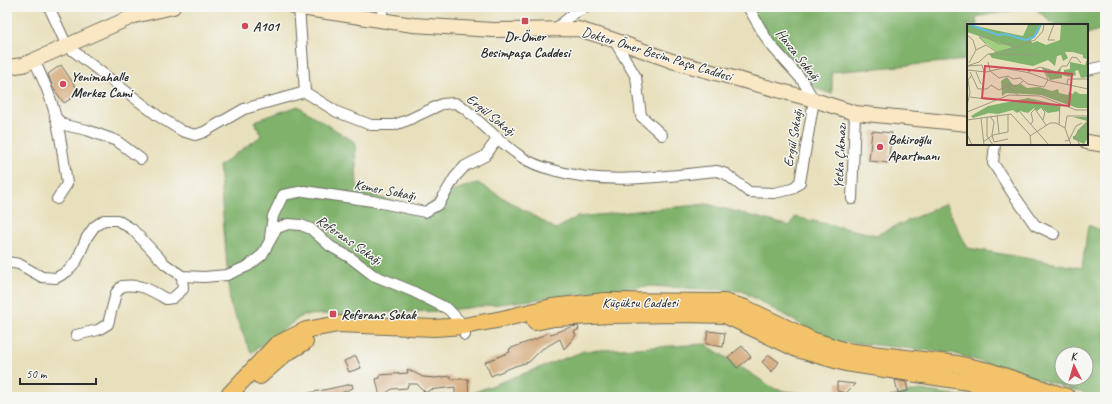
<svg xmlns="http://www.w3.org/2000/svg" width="1112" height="404" font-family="Caveat,sans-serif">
<rect width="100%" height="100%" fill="#f6f6f2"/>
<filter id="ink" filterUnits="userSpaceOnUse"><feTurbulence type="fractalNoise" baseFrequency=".025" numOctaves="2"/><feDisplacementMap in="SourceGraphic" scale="8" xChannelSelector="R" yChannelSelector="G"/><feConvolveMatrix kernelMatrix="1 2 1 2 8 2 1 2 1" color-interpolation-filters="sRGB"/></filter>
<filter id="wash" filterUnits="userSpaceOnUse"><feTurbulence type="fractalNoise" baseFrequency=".012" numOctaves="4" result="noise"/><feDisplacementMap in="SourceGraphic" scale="16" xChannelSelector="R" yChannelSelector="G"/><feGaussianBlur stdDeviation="0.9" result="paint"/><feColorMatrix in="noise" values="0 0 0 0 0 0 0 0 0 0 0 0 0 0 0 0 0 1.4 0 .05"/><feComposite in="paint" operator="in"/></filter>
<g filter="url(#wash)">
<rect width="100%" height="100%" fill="#e8e0bc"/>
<g fill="#80b26c" stroke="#566e4c" fill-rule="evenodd">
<path d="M748 7H958V9L1031 7 976 17 977 25H968V60L832 72V94L817 89 767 41Z"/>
<path d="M1034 7H1105V28L1087 34V25H1054Z"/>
<path d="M297 106 355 142 357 186 381 198 425 208 441 194 478 183 556 229 577 217 707 204 790 226 795 217 876 235 945 204 968 248 1082 268 1088 225 1105 232V397H1097L952 353 828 340 742 291 647 286 442 311 303 315 251 353 230 304 219 166 261 136 255 121ZM1062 354H1086V378H1062Z"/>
<path d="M705 344 775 389 820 397H422L428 395 464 396 584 351Z"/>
<path d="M919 390 967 397H890Z"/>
</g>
<g id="blocks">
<g fill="#d1a371">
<path d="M61 65 80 93 64 103 53 88 48 74Z"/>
<path d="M872 131 892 133 888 163 869 161Z"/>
<path d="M578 326 579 329 574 332 576 335 564 349 560 339 542 349 529 362 515 366 491 376 485 362 510 352 509 349 536 339 549 332 551 334 571 327Z"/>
<path d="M708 331 725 333 723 347 706 344Z"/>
<path d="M742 346 751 357 737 368 728 357Z"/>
<path d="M769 355 779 362 772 372 762 362Z"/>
<path d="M356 356 361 368 349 372 344 361Z"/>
<path d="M407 369 423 377 435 378 451 376V379H468L469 396 455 397V387L429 390 426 393 417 384H408L407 388 392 389 380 397 376 379 380 378V375L408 373Z"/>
<path d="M895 380 906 382 908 391 898 393Z"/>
<path d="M837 382 855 384 846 393 837 391Z"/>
<path d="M352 384 353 388 332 397H309V393Z"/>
</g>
</g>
</g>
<g filter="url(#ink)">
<use href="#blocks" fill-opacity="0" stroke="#6d6a5e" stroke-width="1"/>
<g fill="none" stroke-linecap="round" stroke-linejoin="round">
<g stroke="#6d6a5e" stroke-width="12">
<g id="street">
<path d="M49 7 67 46 158 116 182 131 195 135 204 132 244 109 305 92 337 112 371 125H394L408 120 442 104 455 103 464 108C482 124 500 142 520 156 530 163 541 167 553 170 607 186 662 176 717 171L726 174 749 192 774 193 792 189 800 182 814 100 802 80 769 43 748 7"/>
<path d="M299 7 305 92"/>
<path d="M381 20 383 7"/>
<path d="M554 30 573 14 586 7"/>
<path d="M614 40 636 77 641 116 662 135"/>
<path d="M34 60C39 71 44 81 48 92 59 121 63 154 67 184L57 199"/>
<path d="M1087 70 1105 66"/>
<path d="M55 117 64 125 87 130 117 141 141 159"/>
<path d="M995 144 993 163 1013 194 1035 225 1054 234"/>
<path d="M852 199 855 113"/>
<path d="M270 237 273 216 283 195 304 191 372 201 425 212 439 204 455 177 465 166 485 156 498 138"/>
<path d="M7 262 19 264 42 277 56 278 68 271 77 260 87 237 94 227 104 220H117L132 229 165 264 182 276 204 277 227 275 248 266 262 255 277 228 288 224 301 225 311 229 330 246 351 258 373 275 412 291 448 309 464 326 465 335"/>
<path d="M76 335 98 330 108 324 116 293 122 286C142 284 149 289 166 299L173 298 183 289 182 276"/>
</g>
</g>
<g stroke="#6d6a5e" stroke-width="16">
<g id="secondary">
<path d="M294 7 413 25 493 30 578 29 614 40 672 61 814 100 855 113 968 124"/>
<path d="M7 67 23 65 134 16 173 7"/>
<path d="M1087 142 1105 145"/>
</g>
</g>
<g stroke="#6d6a5e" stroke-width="18">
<g id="primary">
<path d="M535 322 554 318 611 315 681 314 725 315 797 349 846 363 988 385 1022 397"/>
<path d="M260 376 285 354 305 342"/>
<path d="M227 397 276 345 306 330 338 324 434 328 464 326 502 319 552 307 605 301 724 302 745 308 812 340 846 351 957 364 989 371 1067 397"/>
</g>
</g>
<use href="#street" stroke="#fff" stroke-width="10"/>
<use href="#secondary" stroke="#fae7c3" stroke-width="14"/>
<use href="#primary" stroke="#f2c36a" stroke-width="16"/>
</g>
</g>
<g fill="#d1495b" stroke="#f6f6f2" stroke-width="1.5">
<rect x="521" y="17" width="8" height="8" rx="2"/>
<circle cx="245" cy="26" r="4"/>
<circle cx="63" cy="84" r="4"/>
<circle cx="880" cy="147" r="4"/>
<rect x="329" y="310" width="8" height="8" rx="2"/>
</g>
<g text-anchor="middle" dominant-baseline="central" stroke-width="3" stroke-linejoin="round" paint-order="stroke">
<g font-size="14" font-weight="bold" fill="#2b2b2b" stroke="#f6f6f2" text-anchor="start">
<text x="253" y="26">A101</text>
<text x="525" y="36" text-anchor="middle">Dr.Ömer<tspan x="525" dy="16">Besimpaşa Caddesi</tspan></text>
<text x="71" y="76">Yenimahalle<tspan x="71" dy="16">Merkez Cami</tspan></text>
<text x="888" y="139">Bekiroğlu<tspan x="888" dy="16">Apartmanı</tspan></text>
<text x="341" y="314">Referans Sokak</text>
</g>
<g font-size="14" fill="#2b2b2b" stroke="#f6f6f2">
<text transform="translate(657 54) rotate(17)">Doktor Ömer Besim Paşa Caddesi</text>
<text transform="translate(798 55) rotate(52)">Havza Sokağı</text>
<text transform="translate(491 115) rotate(39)">Ergül Sokağı</text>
<text transform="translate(793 138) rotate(-80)">Ergül Sokağı</text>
<text transform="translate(840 156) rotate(-87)">Yetka Çıkmazı</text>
<text transform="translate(385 190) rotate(11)">Kemer Sokağı</text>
<text transform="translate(349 240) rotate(35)">Referans Sokağı</text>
<text x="640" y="302">Küçüksu Caddesi</text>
</g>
</g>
<g transform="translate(967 24)">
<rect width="121" height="121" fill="#e8e0bc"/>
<path d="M17 13 43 21 45 23 30 28 12 14Z" fill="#a1cf7d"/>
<path d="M0 0 56 12 61 1 75 0 71 9 64 16 65 19 70 17 79 21 93 16 94 0H121V53L114 54 111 46 108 47 109 51 102 53 95 51V54L83 56 75 43 89 48 94 44 93 50H97V46L103 45V38L118 41 120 35 116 34V31L106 28H98L101 34 96 37 94 31 90 32 88 42 81 36 66 42 25 34 22 30 45 23 0 8ZM40 53 46 61 54 60 60 64 72 63 85 67 91 65 92 69 101 71 102 68 106 70 108 67 113 70H121V84H110L74 71 39 69 35 72 34 57ZM61 74 93 81V87L81 89 74 84 70 87 67 84 61 89 53 87 50 89 46 86 31 90 22 89 6 94 4 92 21 82ZM106 93H121V114L117 120 106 115V112H109L110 107 120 97Z" fill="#80b26c"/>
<path fill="none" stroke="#66bbe2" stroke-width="2" d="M1 0 31 11 38 10 59 16 67 13 74 0"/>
<path fill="none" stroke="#9c9882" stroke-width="1" d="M87 0 81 16H88M0 11 6 16 9 26 19 21M19 20 12 13H19L32 20H43L46 24M19 21 31 29M35 28 68 16 76 7 77 0M21 38 23 47 32 54 41 52 46 55 53 54 61 60 77 63 81 56M2 39 9 26M0 42 12 38 21 30 71 31M1 42 15 41 17 48M75 43 81 55M0 46 19 48 36 44 63 49 84 57 121 65M3 48 11 65H20L24 61 32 66 40 62 52 72M9 48 14 60M61 48 73 43 90 48 95 42H100L105 33 110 34 114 39M100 60 101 55H121M37 63 40 60 50 62 56 57M3 73 27 76M0 81 3 69 1 56 4 52M75 85 78 88 76 96M52 87 82 121M0 88 42 71 73 72 109 86H121M30 91 32 109M23 92 27 98 25 111 27 118 41 115M20 93V112L26 121M14 94 17 121M0 96 44 90 63 111 64 121M64 100 66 97 64 89 68 85 79 101M92 101 93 79M0 110 5 121M63 112 83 99H89L98 104M98 117 102 116 109 102 115 99M16 118 26 111 41 108V90M104 121 98 104 100 92H121M113 121 108 112 119 99"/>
<path fill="#d1495b" fill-opacity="0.15" stroke="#d1495b" stroke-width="2" d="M18 42 105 50 102 82 15 74Z"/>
<rect width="121" height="121" fill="none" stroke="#2b2b2b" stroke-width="2"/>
</g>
<rect width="1112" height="404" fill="none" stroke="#f6f6f2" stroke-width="24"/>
<g transform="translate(1074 366) rotate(355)"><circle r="19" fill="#f6f6f2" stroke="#a5a5a2"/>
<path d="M0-3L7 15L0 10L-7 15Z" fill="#d1495b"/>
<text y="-6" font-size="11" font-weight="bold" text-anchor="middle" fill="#2b2b2b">K</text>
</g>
<path d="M20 378v6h76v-6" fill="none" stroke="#2b2b2b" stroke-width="2"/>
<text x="26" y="378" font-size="12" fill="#2b2b2b" stroke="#f6f6f2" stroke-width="3" paint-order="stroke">50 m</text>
</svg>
